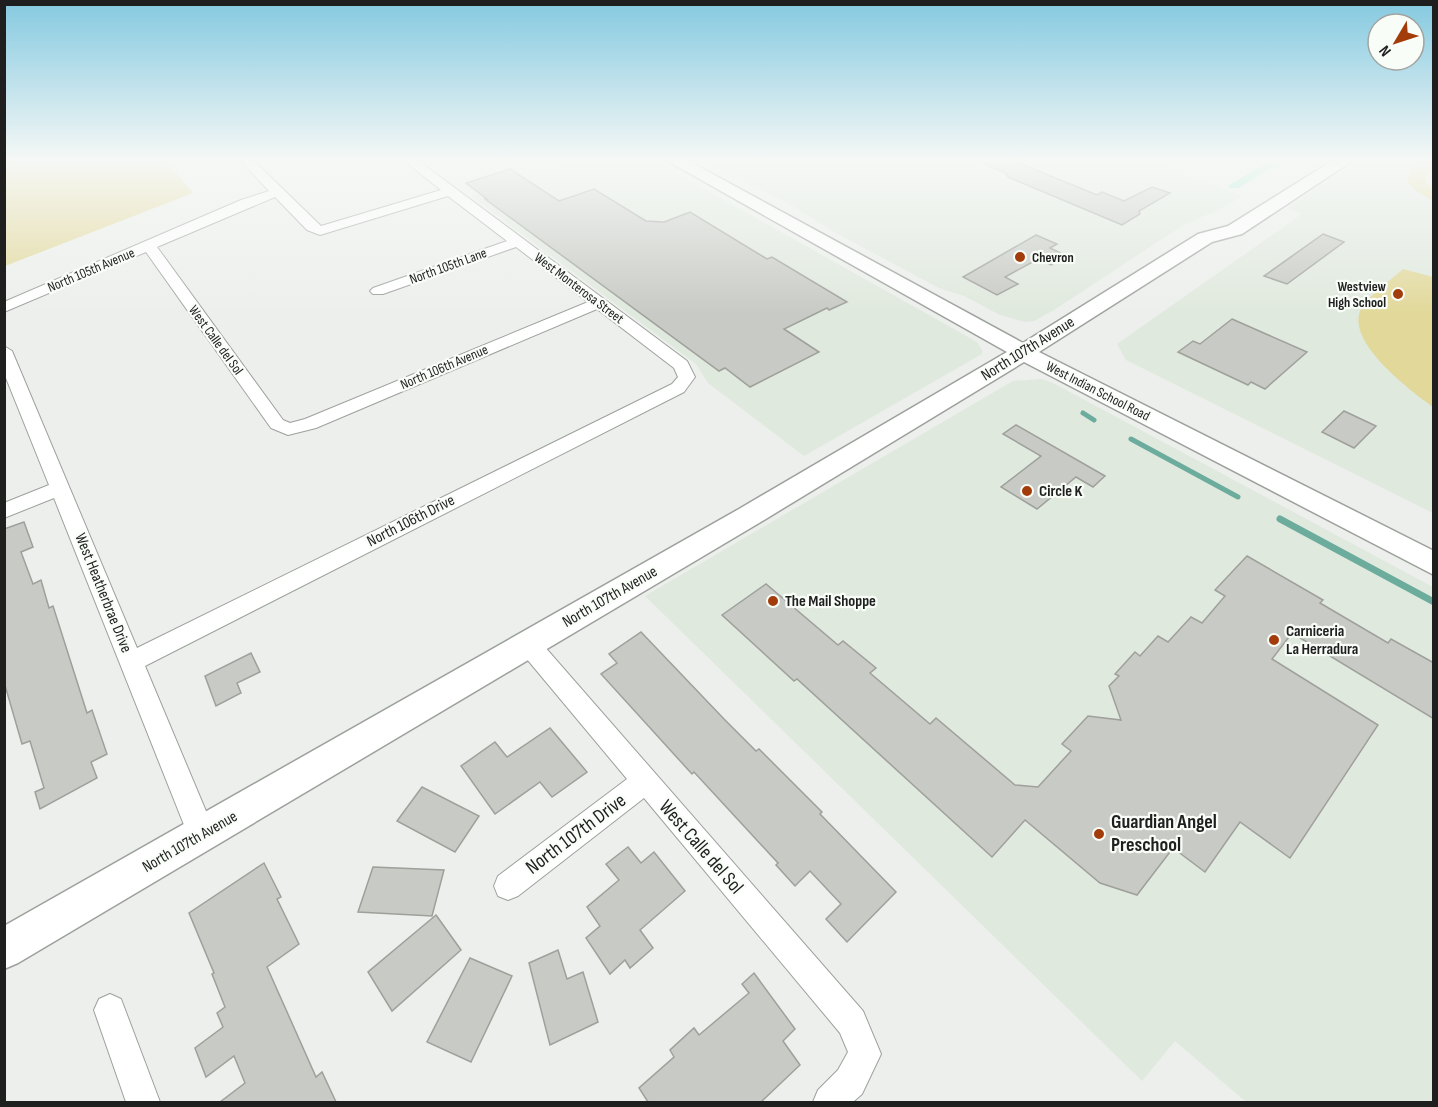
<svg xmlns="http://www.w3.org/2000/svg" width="1438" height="1107" font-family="'Sofia Sans Condensed',sans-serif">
<rect width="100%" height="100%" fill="#ecefeb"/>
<g fill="#e0e9de">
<path d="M581 159H651L977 342 982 350V354L804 456 708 383 696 364 471 196Z"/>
<path d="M697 159H1142L1243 196 1216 211 1185 224 1054 310 1034 321 1025 322 1000 315 964 296 939 288 836 233 788 203Z"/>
<path d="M1361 159H1433V513L1126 360 1117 344 1302 214 1287 208Z"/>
<path d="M1042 379 1053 383 1433 587V1102H1246L1175 1041 1142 1081 645 596 1013 381Z"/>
</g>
<g fill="#e2d89a">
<path d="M5 159H164L193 193 5 266Z"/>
<path d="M1423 159H1433V169L1425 177V181L1433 190V201L1415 190 1407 181 1410 169Z"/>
<path d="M1403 269 1433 277V407C1411 391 1342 340 1362 307 1370 295 1392 279 1403 269Z"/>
</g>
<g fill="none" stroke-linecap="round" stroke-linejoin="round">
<g stroke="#6cac9d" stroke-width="5">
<path d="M1083 413 1094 420"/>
<path d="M1131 439 1238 497"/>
</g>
<path stroke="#6cac9d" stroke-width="7" d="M1280 519 1434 602"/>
<path fill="#8ee8d4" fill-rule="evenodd" d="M1272 159H1286L1238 188H1230L1228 186Z"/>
</g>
<g fill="#c8cac5" stroke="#9fa09b" stroke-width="1.5">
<path d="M973 159H1009L1097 195 1102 192 1124 201 1152 187 1170 193 1139 211 1140 214 1122 225 1008 177 1006 173Z"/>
<path d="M510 169 559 201 594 189 646 221 664 222 690 212 767 259 772 257 847 302 829 310 827 308 784 329 819 352 750 387 725 368 719 371 485 199H487L466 183Z"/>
<path d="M1323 234 1344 242 1287 284 1264 276Z"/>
<path d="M1036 235 1057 244 1050 248 1067 256 1051 265 1038 259 1005 277 1018 284 997 295 963 277Z"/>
<path d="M1232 319 1307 352 1265 389 1251 382 1248 385 1178 352 1193 341 1200 344Z"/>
<path d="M1344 411 1376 426 1354 448 1322 432Z"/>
<path d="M1016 425 1105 476 1093 487 1076 477 1037 509 1001 487 1041 456 1003 434Z"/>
<path d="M24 522 33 547 21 552 33 584 41 580 49 608 53 606 87 713 92 710 107 754 91 762 97 778 40 809 35 792 44 788 30 741 22 744 4 682V529Z"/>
<path d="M1247 556 1323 600 1320 603 1388 643 1391 639 1434 663V719L1292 633 1272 659 1378 725 1290 858 1240 822 1205 872 1173 848 1137 895 1100 883 1025 820 992 857 797 679 794 681 722 615 766 584 838 645 843 641 876 668 870 673 930 724 936 718 1015 785 1038 787 1071 751 1062 744 1088 716 1121 720 1109 686 1119 676 1115 674 1135 652 1140 656 1158 636 1168 642 1191 617 1202 623 1225 596 1215 590Z"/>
<path d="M641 632 724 719 756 751 759 749 822 812 820 814 896 892 847 942 826 919 841 904 810 871 795 886 776 865 778 863 694 772 692 774 601 674 617 663 609 654Z"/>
<path d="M251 653 260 672 237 683 241 693 216 706 205 676Z"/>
<path d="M550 728 587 772 552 797 540 782 495 814 461 766 495 742 507 757Z"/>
<path d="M422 787 479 816 455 852 397 821Z"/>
<path d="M628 847 641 863 654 852 685 891 640 930 653 948 630 968 625 960 610 974 586 938 600 926 587 907 619 880 606 864Z"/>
<path d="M264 863 281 897 277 899 299 944 267 967 316 1077 322 1072 336 1102H220L245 1083 234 1056 206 1077 195 1048 223 1027 217 1013 225 1007 212 974 214 973 189 913Z"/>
<path d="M373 867 444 870 432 916 358 912Z"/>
<path d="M436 915 461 950 392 1011 368 972Z"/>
<path d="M558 950 567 979 583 972 598 1022 550 1045 529 963Z"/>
<path d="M470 958 512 976 471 1062 427 1042Z"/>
<path d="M754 973 795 1029 783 1041 800 1065 761 1102H648L639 1088 674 1057 670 1050 694 1028 699 1035 749 993 742 984Z"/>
</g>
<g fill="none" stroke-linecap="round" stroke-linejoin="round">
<g stroke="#9da19c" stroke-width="2">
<g id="minor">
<path d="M239 159H252L321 226 441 190 402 159H416L687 361 695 377 684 392 145 666 216 835 212 845 202 849 192 845 54 498 4 518V503L49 485 4 373V346L12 351 137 648 672 384 678 377 674 368 597 309 316 428 288 435 271 428 146 252 4 312V302L241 200 269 191ZM448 196 507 241 373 288 370 291 373 294H383L516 247 588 302 305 419 290 423 283 420 157 247 275 197 307 230 320 235Z"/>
<path d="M529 635 537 638 863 1011 881 1054 862 1094 853 1102H813L818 1090 838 1070 848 1052 840 1033 644 798 518 896 508 900 498 896 494 886 498 876 627 779 521 652 517 645 521 638Z"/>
<path d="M110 994 121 999 160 1102H126L94 1010 99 999Z"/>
</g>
</g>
<g stroke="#9da19c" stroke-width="3">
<path id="secondary" d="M664 159H685L1023 343 1198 234 1228 226 1335 159H1355L1242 234 1212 242 1039 352 1434 551V575L1024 362 759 523 18 963 4 969V926L739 509 1007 352Z"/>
</g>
<use href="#minor" fill="#fff" fill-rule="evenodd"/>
<use href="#secondary" fill="#fff" fill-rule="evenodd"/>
</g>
<linearGradient id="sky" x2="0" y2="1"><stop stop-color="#84c9e0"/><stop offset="0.51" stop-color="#f6f8f6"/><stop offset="1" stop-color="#f6f8f6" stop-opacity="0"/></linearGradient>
<rect width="1438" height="314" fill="url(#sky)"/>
<g fill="#a23d0b" stroke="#f9fdf8" stroke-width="2">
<circle cx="1020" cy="257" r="6"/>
<circle cx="1398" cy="294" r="6"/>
<circle cx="1027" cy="491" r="6"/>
<circle cx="773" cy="601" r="6"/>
<circle cx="1274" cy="640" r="6"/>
<circle cx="1099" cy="834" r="6"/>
</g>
<g text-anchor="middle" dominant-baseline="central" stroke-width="4.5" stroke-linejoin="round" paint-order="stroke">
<g font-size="14" font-weight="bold" fill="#1e1f1e" stroke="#f9fdf8" text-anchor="start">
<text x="1032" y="257">Chevron</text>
<text x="1386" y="286" text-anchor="end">Westview<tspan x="1386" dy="16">High School</tspan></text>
</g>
<g font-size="14" fill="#1e1f1e" stroke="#f9fdf8">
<text transform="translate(448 266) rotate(-20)">North 105th Lane</text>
<text transform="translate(91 270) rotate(-23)">North 105th Avenue</text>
<text transform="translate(579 288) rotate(37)">West Monterosa Street</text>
<text transform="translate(216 340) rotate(54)">West Calle del Sol</text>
<text transform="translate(444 367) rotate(-23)">North 106th Avenue</text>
<text transform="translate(1098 391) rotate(27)">West Indian School Road</text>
</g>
<g font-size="16" fill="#1e1f1e" stroke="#f9fdf8">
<text transform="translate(1028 349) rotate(-32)">North 107th Avenue</text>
<text transform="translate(411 521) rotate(-27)">North 106th Drive</text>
<text transform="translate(103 593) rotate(68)">West Heatherbrae Drive</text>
<text transform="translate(610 597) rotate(-30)">North 107th Avenue</text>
<text transform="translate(190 842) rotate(-30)">North 107th Avenue</text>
</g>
<g font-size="16" font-weight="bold" fill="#1e1f1e" stroke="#f9fdf8" text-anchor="start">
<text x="1039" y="491">Circle K</text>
<text x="785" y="601">The Mail Shoppe</text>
<text x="1286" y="631">Carniceria<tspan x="1286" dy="18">La Herradura</tspan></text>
</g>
<g font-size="20" font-weight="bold" fill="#1e1f1e" stroke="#f9fdf8" text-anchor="start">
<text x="1111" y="822">Guardian Angel<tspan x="1111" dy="23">Preschool</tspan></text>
</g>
<g font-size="20" fill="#1e1f1e" stroke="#f9fdf8">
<text transform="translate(576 834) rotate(-37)">North 107th Drive</text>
<text transform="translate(701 847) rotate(49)">West Calle del Sol</text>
</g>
</g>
<rect width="1438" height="1107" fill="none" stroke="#1e1f1e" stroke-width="12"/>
<g transform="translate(1396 42) rotate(231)"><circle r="28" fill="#f9fdf8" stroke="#a1a4a1" stroke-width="1.5"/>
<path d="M0-4.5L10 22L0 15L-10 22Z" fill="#a23d0b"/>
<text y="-9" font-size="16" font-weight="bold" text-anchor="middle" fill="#1e1f1e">N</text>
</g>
</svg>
